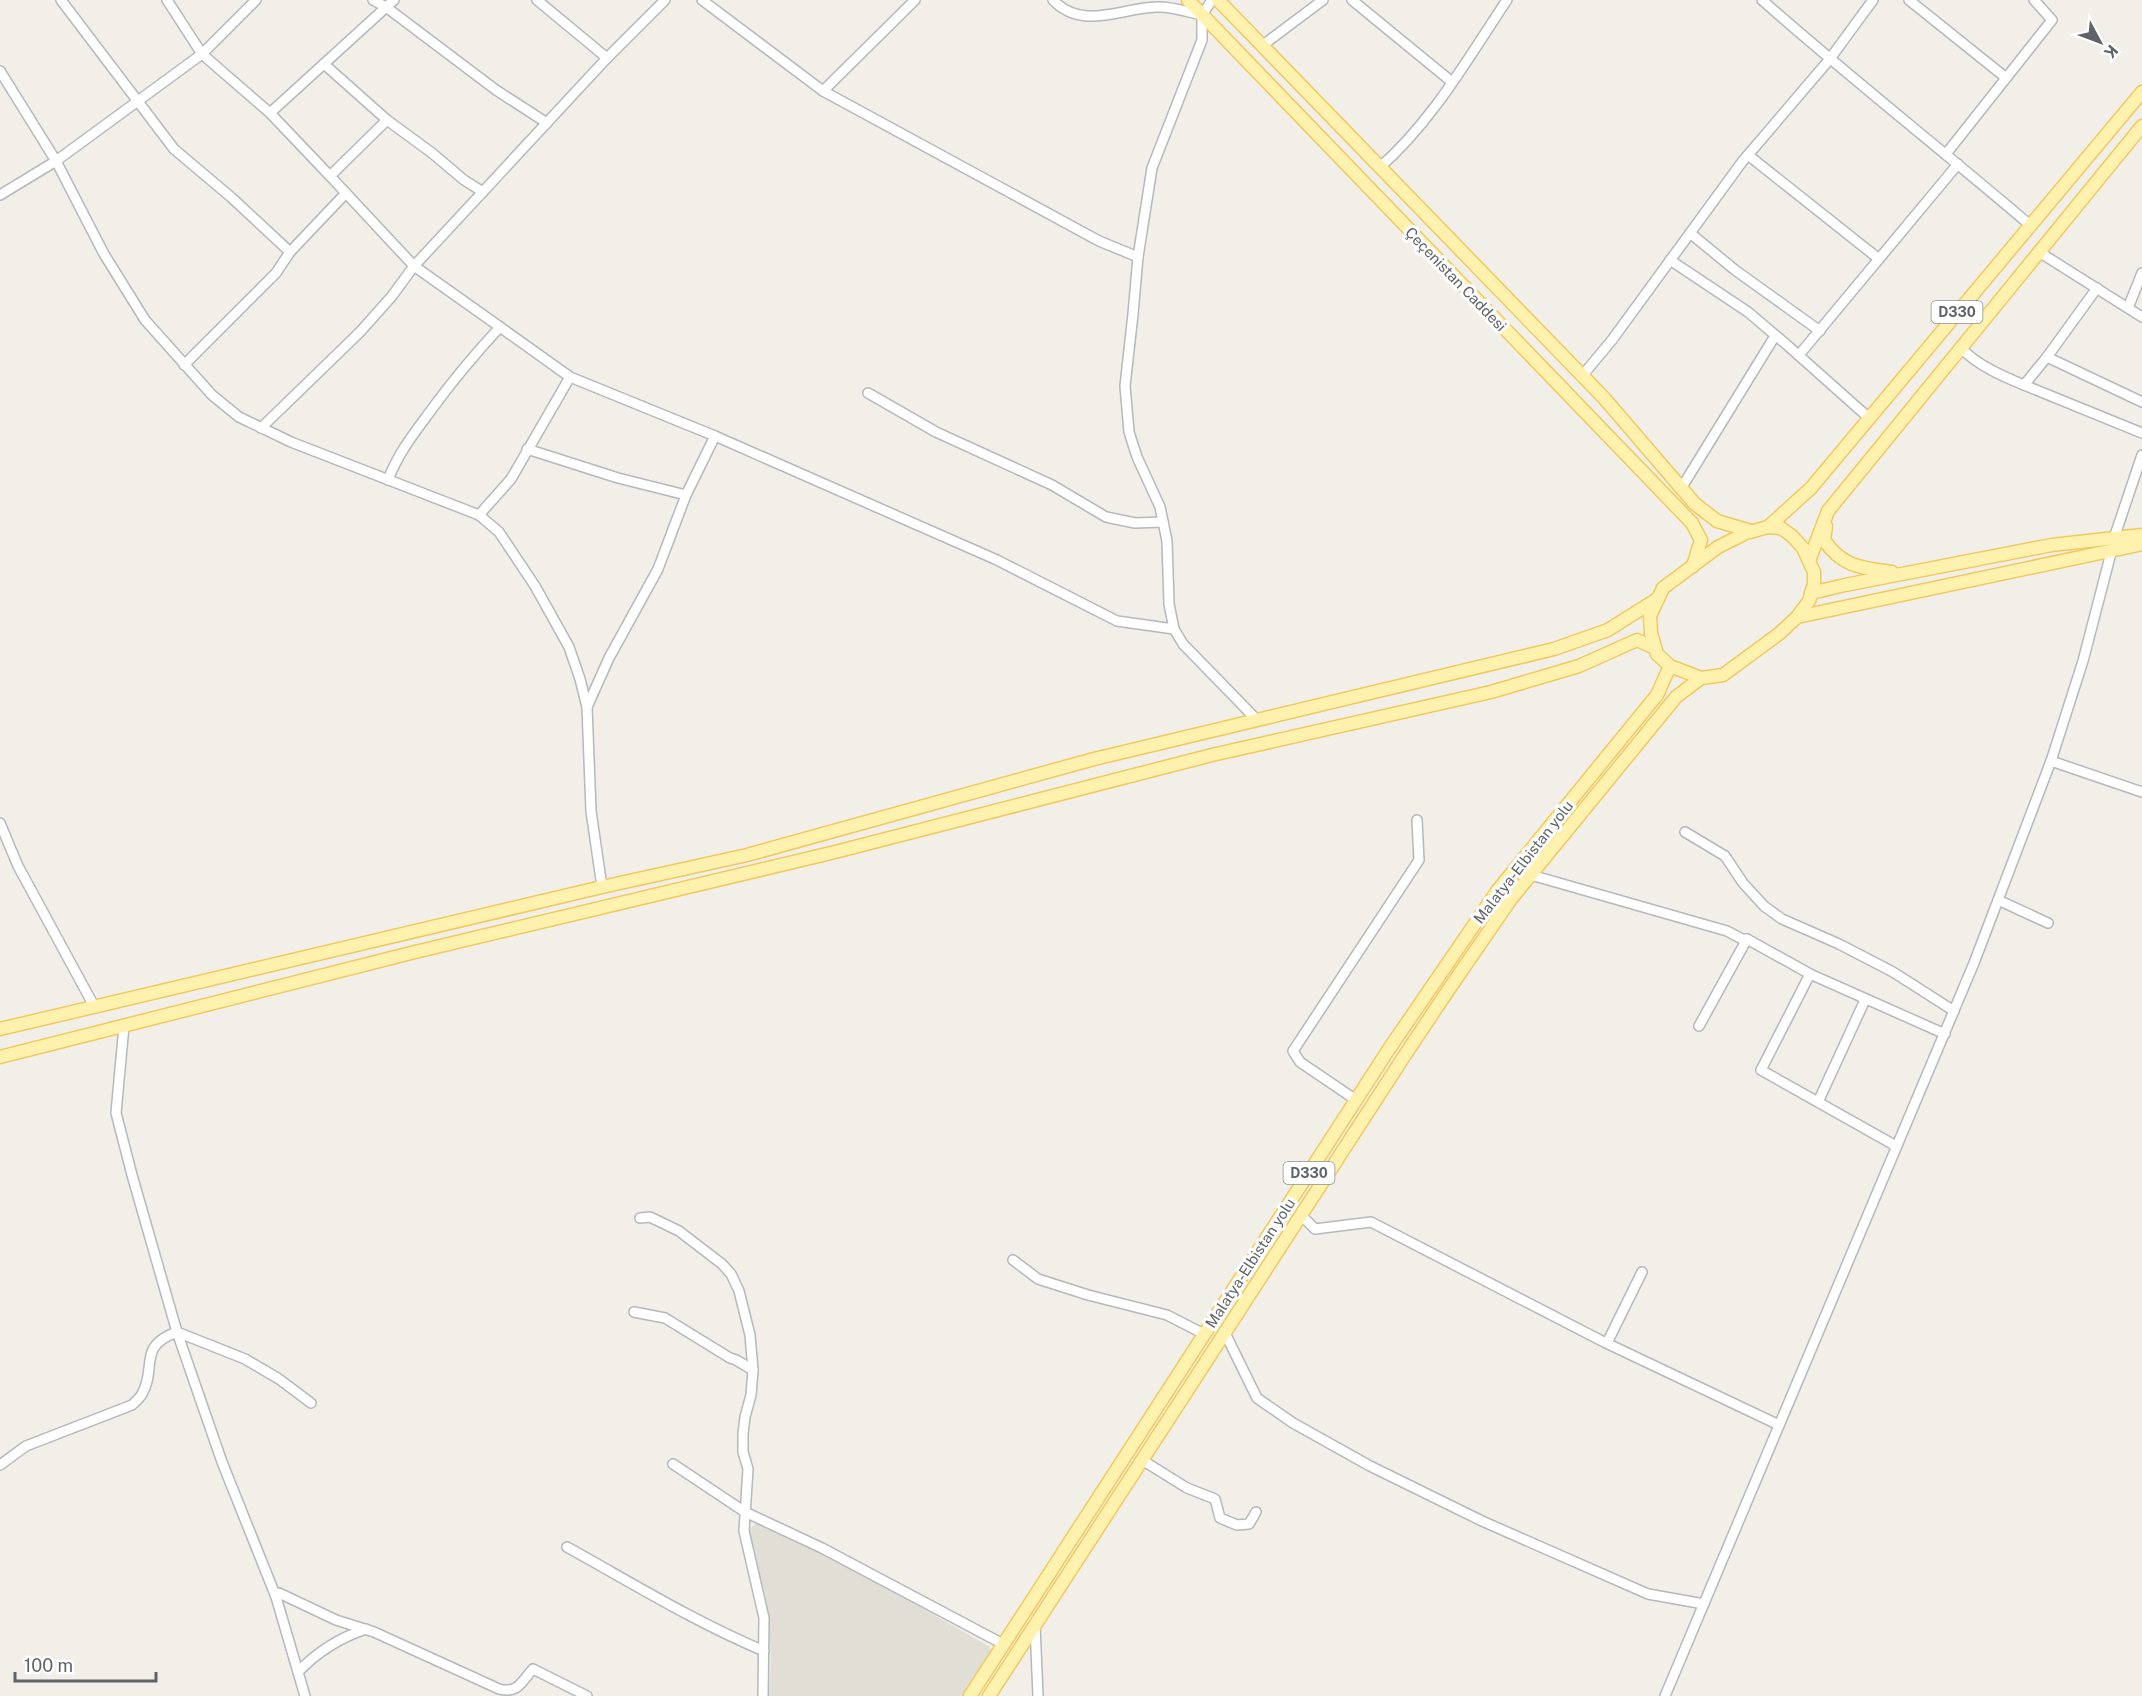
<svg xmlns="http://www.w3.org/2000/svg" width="2142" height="1696" font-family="'Public Sans',sans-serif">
<rect width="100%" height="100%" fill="#f1efe8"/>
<path fill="#e1ded6" d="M757 1522 875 1581 990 1647 991 1656 963 1696H769L771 1656 766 1597 748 1531Z"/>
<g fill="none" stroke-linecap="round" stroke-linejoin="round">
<g stroke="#b5b8bc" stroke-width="12">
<g id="minor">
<path d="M61 0 174 149 232 198 290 252 276 273 184 365"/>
<path d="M167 0 202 54 270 113 330 176 387 120"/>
<path d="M373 0 386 7 496 90 547 123"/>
<path d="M537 0 607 58 665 0"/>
<path d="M702 0 823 91 1099 241 1138 257"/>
<path d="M1053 0C1082 31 1121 8 1156 7 1171 6 1188 12 1202 15"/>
<path d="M1212 0 1202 15V40L1152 168 1138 257 1133 314 1125 386 1129 432 1137 457 1160 507 1167 541 1169 604 1174 629 1183 644 1257 720"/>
<path d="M1352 0 1452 82"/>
<path d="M1762 0C1849 77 1941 149 2030 225"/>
<path d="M1909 0 2005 77"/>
<path d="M1263 45 1323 0"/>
<path d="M324 64 387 120 432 153 464 180 483 192"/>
<path d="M0 71 56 161 104 254 145 320 212 395 239 417 291 442 479 515 499 532 535 586 569 647 580 679 587 707 591 811 602 887"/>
<path d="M823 91 915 0"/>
<path d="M270 113 394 0"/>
<path d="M1946 154 2052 20 2034 0"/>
<path d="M1748 155 1879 259"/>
<path d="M1379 168C1432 122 1468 58 1507 0"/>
<path d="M330 176 414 266 500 327"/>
<path d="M0 195 56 161 202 54 256 0"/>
<path d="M1690 233 1735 270 1820 331"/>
<path d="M290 252 346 193"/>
<path d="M2039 252 2142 317"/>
<path d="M1670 260 1748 312 1787 345 1869 418"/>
<path d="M2128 308 2142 273"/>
<path d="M1961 348C1977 365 2002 376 2024 385L2047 357 2097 288"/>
<path d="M1799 355 1958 164"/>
<path d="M2047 357 2142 402"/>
<path d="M1582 376 1612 340 1742 162 1829 60 1873 0"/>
<path d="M2024 385 2142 433"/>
<path d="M868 393 936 432 1052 485 1106 517 1135 523 1163 522"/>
<path d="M261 428 360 332 392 296 414 266 607 58"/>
<path d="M527 449 618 478 686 495"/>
<path d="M388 480C398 453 415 432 432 409 453 380 475 354 500 327L570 377"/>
<path d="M1682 487 1775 336"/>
<path d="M479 515 511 479 570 377 715 436 997 560 1117 621 1174 629"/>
<path d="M2114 538 2142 455"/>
<path d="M587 707 609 658 658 569 686 495 715 436"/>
<path d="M2051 761 2142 792"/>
<path d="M0 823 18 866 94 1006"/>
<path d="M1685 832 1725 856 1743 883 1764 906 1782 919 1839 944 1893 972 1954 1011"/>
<path d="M1531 875 1727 931 1742 939H1747L1810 974 1945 1034"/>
<path d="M1998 900 2048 923"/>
<path d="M1810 974 1761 1070 1896 1146"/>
<path d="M124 1026 116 1113 132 1175 177 1332 222 1462 276 1597 305 1696"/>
<path d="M1699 1026 1747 939"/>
<path d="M1356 1100 1300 1062 1293 1051 1419 860 1417 820"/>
<path d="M1818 1102 1865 1000"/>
<path d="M1301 1215 1315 1229 1371 1222 1604 1342 1779 1425"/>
<path d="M640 1218 650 1217 679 1231 722 1264 731 1274 739 1291 750 1335 753 1370 751 1395 745 1417 743 1434V1452L748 1469 744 1531 764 1618 763 1696"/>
<path d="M1013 1260 1038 1279 1088 1295 1167 1315 1204 1334"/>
<path d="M634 1312 665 1318 730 1358 736 1360 753 1370"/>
<path d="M1225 1333 1257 1398 1293 1423 1370 1466 1482 1521 1648 1594 1704 1604"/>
<path d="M1607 1343 1642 1272"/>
<path d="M1142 1460 1187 1488 1215 1499 1220 1518 1237 1525 1249 1524 1256 1512"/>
<path d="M673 1464 745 1512 822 1548 1003 1644"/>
<path d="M0 1465 26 1446 132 1405C135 1402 140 1398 142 1394 157 1368 137 1346 177 1332L245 1359 279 1379 311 1403"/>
<path d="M567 1547C632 1583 695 1622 764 1651"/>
<path d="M276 1597 279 1593 336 1620 374 1632 499 1689C518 1694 521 1682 533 1669L587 1696"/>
<path d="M1035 1625 1038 1696"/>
<path d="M298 1672C317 1652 339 1638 366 1629"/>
<path d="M1665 1696 1974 963 2051 761 2083 661 2112 549"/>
</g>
</g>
<g stroke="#f2c960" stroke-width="15">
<g id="major">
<path d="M1188 0 1692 523 1701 540 1693 566"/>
<path d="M1218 0 1604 398 1695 504 1717 521 1751 531"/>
<path d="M1826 526 1824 540C1842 567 1862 568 1892 572"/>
<path d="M1768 527 1811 488 2142 92"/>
<path d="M1768 527 1781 528 1792 536 1803 548 1814 572V584L1809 601 1797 617 1780 633 1723 675 1701 678 1670 666 1657 654 1651 633 1650 616 1663 588 1718 547 1746 533Z"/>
<path d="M1809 561 1828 511 2142 126"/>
<path d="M1811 593 1845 585 2052 545 2142 535"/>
<path d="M1797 617 2142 544"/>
<path d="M0 1029 602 887 747 855 1094 759 1554 649 1608 630 1657 599"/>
<path d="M0 1057 415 952 831 853 1212 755 1491 692 1579 666 1637 640 1655 648"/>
<path d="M970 1696 1389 1049 1498 890 1657 695 1670 666"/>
<path d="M989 1696 1403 1058 1449 989 1511 899 1676 697 1701 678"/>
</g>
</g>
<use href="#minor" stroke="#fff" stroke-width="9"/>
<use href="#major" stroke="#fff2af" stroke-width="12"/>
</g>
<g text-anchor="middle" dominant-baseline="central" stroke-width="6" stroke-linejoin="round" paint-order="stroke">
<g fill="#fff" stroke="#8f9295" stroke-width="1.5">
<rect x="1931.5" y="301" width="51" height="22" rx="4.5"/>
<rect x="1283.5" y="1162" width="51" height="22" rx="4.5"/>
</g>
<g font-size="14" font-weight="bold" fill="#5f6368">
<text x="1957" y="312">D330</text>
<text x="1309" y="1173">D330</text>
</g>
<g font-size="15" fill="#5f6368" stroke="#fff">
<text transform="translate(1456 279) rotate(46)">Çeçenistan Caddesi</text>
<text transform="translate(1523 862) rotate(-52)">Malatya-Elbistan yolu</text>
<text transform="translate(1250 1263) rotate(-57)">Malatya-Elbistan yolu</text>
</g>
</g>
<g transform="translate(2100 42) rotate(131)" stroke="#ffffff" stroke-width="4.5" paint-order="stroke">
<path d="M0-4.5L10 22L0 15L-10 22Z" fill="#5f6368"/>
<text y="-9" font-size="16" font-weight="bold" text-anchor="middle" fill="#5f6368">K</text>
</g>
<path d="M15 1672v9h141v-9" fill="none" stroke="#5f6368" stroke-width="3"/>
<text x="24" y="1672" font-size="18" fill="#5f6368" stroke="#ffffff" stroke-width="4.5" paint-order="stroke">100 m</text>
</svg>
